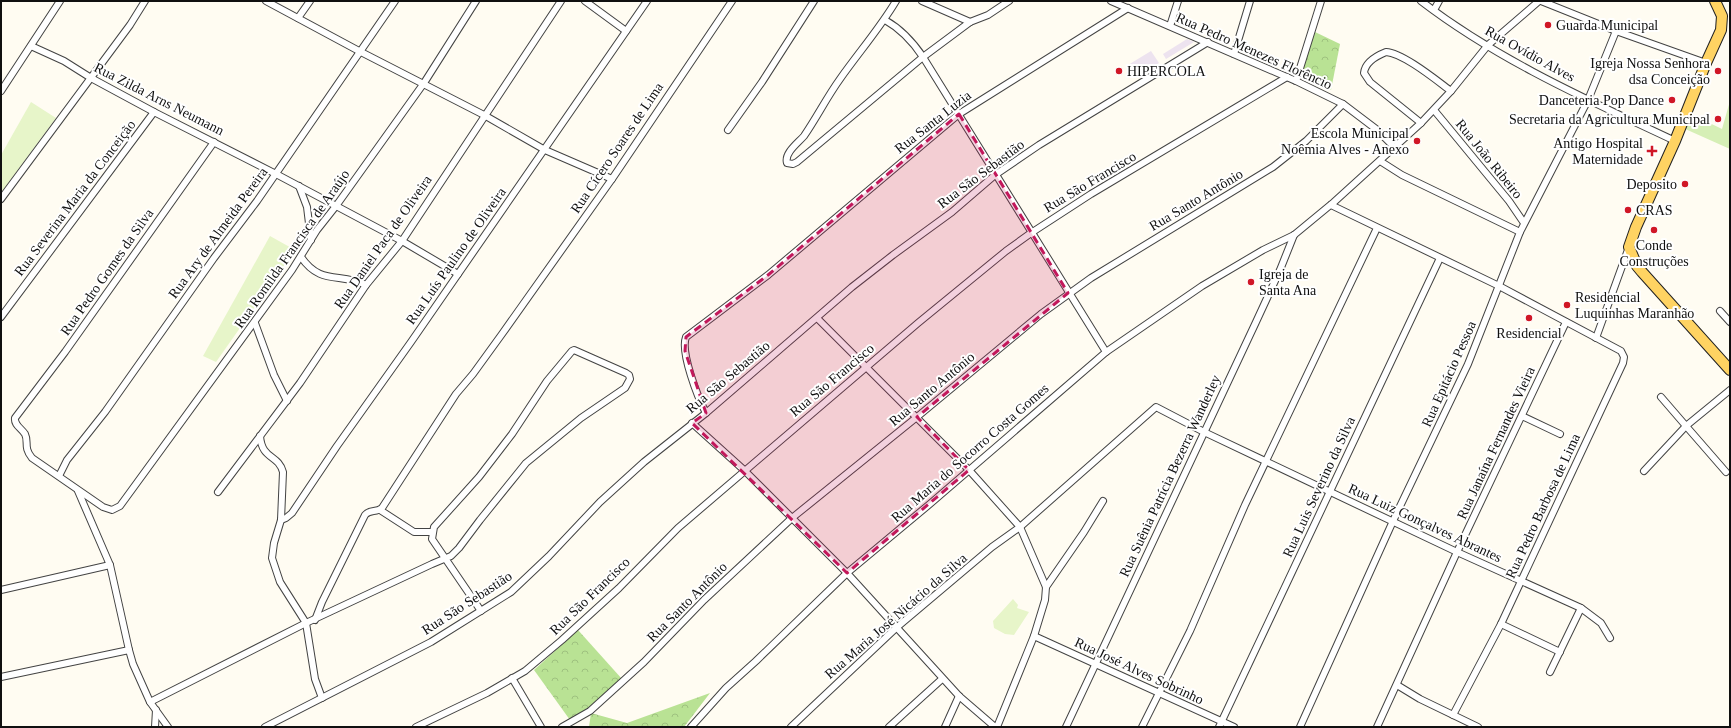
<svg xmlns="http://www.w3.org/2000/svg" width="1731" height="728" font-family="Georgia,serif">
<defs>
<pattern id="forest-crowns" width="20" height="18" patternUnits="userSpaceOnUse"><rect width="20" height="18" fill="#b9e294"/><path d="M2 6a3 3 0 1 1 6 0M12 15a3 3 0 1 1 6 0" fill="none" stroke="#9ec17f"/></pattern>
</defs>
<rect width="100%" height="100%" fill="#fffcf2"/>
<g fill="#ede3ef">
<path d="M1187 39 1194 42 1166 59 1163 54Z"/>
<path d="M1151 51 1159 63 1136 77 1128 65Z"/>
</g>
<path fill="#d6efb6" d="M1730 101V149L1683 128 1689 114C1700 120 1711 123 1722 129Z"/>
<g fill="url(#forest-crowns)">
<path d="M1315 32 1340 44 1331 90 1301 75Z"/>
<path d="M578 630 622 679 588 708 570 720 534 670Z"/>
<path d="M710 693 684 727H589L591 713 627 723Z"/>
</g>
<g fill="#e7f5c9">
<path d="M31 102 56 118 1 193V155Z"/>
<path d="M270 236 295 250 216 362 203 356Z"/>
<path d="M1013 599 1018 605 1017 608 1029 612 1014 635 1005 634 994 628 993 621Z"/>
</g>
<g fill="none" stroke-linecap="round" stroke-linejoin="round">
<g stroke="#434343" stroke-width="8">
<g id="street">
<path d="M266 1 359 51 484 115 545 150 612 179"/>
<path d="M585 1 626 31"/>
<path d="M896 1C880 28 859 52 840 79 827 97 817 117 804 136 798 143 784 153 787 163L793 164 797 162 923 57 970 22 988 15 1009 1"/>
<path d="M922 1 970 22"/>
<path d="M1111 1 1296 81 1343 104 1376 129 1395 148"/>
<path d="M1421 1C1498 60 1588 100 1675 141"/>
<path d="M1541 1 1616 31 1706 63"/>
<path d="M1434 10 1439 1"/>
<path d="M298 18 310 1"/>
<path d="M885 20C901 29 913 42 923 57L1106 352"/>
<path d="M1170 26 1178 1"/>
<path d="M31 46 64 61 91 78 154 112 276 174 402 241 458 274"/>
<path d="M1234 54 1250 1"/>
<path d="M1296 81 1321 1"/>
<path d="M1 91 60 1"/>
<path d="M1434 110 1509 201 1524 223"/>
<path d="M1421 123 1370 82 1364 73C1365 63 1376 56 1386 52 1403 53 1436 80 1451 91"/>
<path d="M728 130 762 82 814 1"/>
<path d="M214 142 65 352 15 418C14 425 21 428 25 434 29 442 23 447 32 458L103 507 112 510 120 506 292 270 317 230 336 206 424 83 476 1"/>
<path d="M1380 161 1402 175 1520 232"/>
<path d="M299 186 307 207 311 240"/>
<path d="M1 199 130 25 145 1"/>
<path d="M1331 205 1499 286 1621 351 1624 357 1623 363 1501 624 1453 715"/>
<path d="M301 257C321 286 340 272 366 285"/>
<path d="M1720 311 1730 322"/>
<path d="M1 317 154 112"/>
<path d="M817 318 969 470 1020 527 1046 587 1045 600 1034 636 997 727"/>
<path d="M255 323 274 375 287 401"/>
<path d="M1596 338 1629 247"/>
<path d="M1661 397 1686 426 1730 390"/>
<path d="M706 413C698 398 680 352 686 337L768 275 959 114 1128 8"/>
<path d="M1522 416 1560 434"/>
<path d="M692 423 744 470 847 573 959 696 995 727"/>
<path d="M260 436C262 460 278 454 283 472L281 520 274 543 272 558 280 582 306 623 315 679 322 698"/>
<path d="M1644 471 1686 426 1726 472"/>
<path d="M59 476 67 460 105 412 214 258 257 201 395 1"/>
<path d="M78 491 110 565 129 650 133 664 150 702 168 727"/>
<path d="M218 492 300 383 366 285 402 241 561 1"/>
<path d="M380 510 414 532H432"/>
<path d="M281 520 286 518 292 513 337 446 411 342 647 1"/>
<path d="M1046 587 1084 532 1103 501"/>
<path d="M1 590 110 565"/>
<path d="M315 620 322 602 365 515C370 509 376 513 382 508L456 394 473 374 502 334 612 179 732 1"/>
<path d="M1501 624 1560 652"/>
<path d="M1034 636 1234 727"/>
<path d="M1550 672 1581 608"/>
<path d="M1 677 129 650"/>
<path d="M512 678 541 727"/>
<path d="M1397 685 1420 699 1478 727"/>
<path d="M150 702 306 623 432 564 451 556 459 548 480 520 526 463 581 418 625 388 630 379 629 375 626 373 574 350 572 351 547 381 512 434 479 477 434 527 432 539 481 611"/>
<path d="M155 727 156 710"/>
<path d="M265 727 431 642 511 592 549 556 600 502 644 462 706 413 852 287 893 255 952 212 995 175 1039 145 1208 42"/>
<path d="M416 727 487 693 525 671 562 640 619 588 678 528 918 323 1006 251 1031 233 1091 194 1287 77"/>
<path d="M562 727 590 711 644 662 704 600 792 518 917 417 1041 314 1091 278 1273 167 1306 141 1343 104"/>
<path d="M691 727 726 688 756 661 847 573 931 503 1106 352 1202 286 1263 250 1294 235 1334 202 1421 123 1451 91 1488 45 1539 1"/>
<path d="M791 727 896 628 992 547 1020 527 1156 407 1204 432 1457 552 1581 608 1601 623 1610 638"/>
<path d="M889 727 942 679"/>
<path d="M945 727 959 696"/>
<path d="M1066 727 1256 322 1280 270 1294 235"/>
<path d="M1142 727 1190 631 1245 505 1377 228"/>
<path d="M1219 727 1440 258"/>
<path d="M1300 727 1393 521 1468 364 1520 232 1588 100 1616 31"/>
<path d="M1377 727 1457 552 1566 322"/>
</g>
</g>
<g stroke="#212121" stroke-width="12">
<path id="primary" d="M1715 1 1722 16 1721 30 1706 63 1675 141 1636 227 1629 247 1637 266 1642 272 1730 370"/>
</g>
<use href="#street" stroke="#fff" stroke-width="6"/>
<use href="#primary" stroke="#ffd362" stroke-width="10"/>
</g>
<path fill="#c2185b" fill-opacity="0.2" stroke="#c2185b" stroke-width="3" stroke-dasharray="8 5" stroke-linejoin="round" d="M959 114 1068 293 917 417 969 470 847 573 692 423 706 413 685 351 686 337 768 275Z"/>
<g fill="#d01726" stroke="#fff" stroke-width="1.5">
<circle cx="1548" cy="25" r="4"/>
<circle cx="1119" cy="71" r="4"/>
<circle cx="1718" cy="71" r="4"/>
<circle cx="1672" cy="100" r="4"/>
<circle cx="1718" cy="119" r="4"/>
<circle cx="1417" cy="141" r="4"/>
<path d="M1650 145h4v4h4v4h-4v4h-4v-4h-4v-4h4z"/>
<circle cx="1685" cy="184" r="4"/>
<circle cx="1628" cy="210" r="4"/>
<circle cx="1654" cy="230" r="4"/>
<circle cx="1251" cy="282" r="4"/>
<circle cx="1567" cy="305" r="4"/>
<circle cx="1529" cy="318" r="4"/>
</g>
<g text-anchor="middle" dominant-baseline="central" stroke-width="4" stroke-linejoin="round" paint-order="stroke">
<g font-size="14" fill="#101010" stroke="#fff" text-anchor="end">
<text x="1556" y="25" text-anchor="start">Guarda Municipal</text>
<text x="1710" y="63">Igreja Nossa Senhora<tspan x="1710" dy="16">dsa Conceição</tspan></text>
<text x="1127" y="71" text-anchor="start">HIPERCOLA</text>
<text x="1664" y="100">Danceteria Pop Dance</text>
<text x="1710" y="119">Secretaria da Agricultura Municipal</text>
<text x="1409" y="133">Escola Municipal<tspan x="1409" dy="16">Noêmia Alves - Anexo</tspan></text>
<text x="1643" y="143">Antigo Hospital<tspan x="1643" dy="16">Maternidade</tspan></text>
<text x="1677" y="184">Deposito</text>
<text x="1636" y="210" text-anchor="start">CRAS</text>
<text x="1654" y="245" text-anchor="middle">Conde<tspan x="1654" dy="16">Construções</tspan></text>
<text x="1259" y="274" text-anchor="start">Igreja de<tspan x="1259" dy="16">Santa Ana</tspan></text>
<text x="1575" y="297" text-anchor="start">Residencial<tspan x="1575" dy="16">Luquinhas Maranhão</tspan></text>
<text x="1529" y="333" text-anchor="middle">Residencial</text>
</g>
<g font-size="14" fill="#101010" stroke="#fff">
<text transform="translate(1254 51) rotate(24)">Rua Pedro Menezes Florêncio</text>
<text transform="translate(1530 54) rotate(29)">Rua Ovídio Alves</text>
<text transform="translate(159 99) rotate(27)">Rua Zilda Arns Neumann</text>
<text transform="translate(933 122) rotate(-38)">Rua Santa Luzia</text>
<text transform="translate(617 148) rotate(-56)">Rua Cícero Soares de Lima</text>
<text transform="translate(1489 159) rotate(51)">Rua João Ribeiro</text>
<text transform="translate(981 174) rotate(-37)">Rua São Sebastião</text>
<text transform="translate(1090 182) rotate(-31)">Rua São Francisco</text>
<text transform="translate(75 198) rotate(-53)">Rua Severina Maria da Conceição</text>
<text transform="translate(1196 200) rotate(-31)">Rua Santo Antônio</text>
<text transform="translate(218 233) rotate(-54)">Rua Ary de Almeida Pereira</text>
<text transform="translate(383 242) rotate(-55)">Rua Daniel Paca de Oliveira</text>
<text transform="translate(292 249) rotate(-55)">Rua Romilda Francisca de Araújo</text>
<text transform="translate(456 256) rotate(-55)">Rua Luís Paulino de Oliveira</text>
<text transform="translate(107 272) rotate(-55)">Rua Pedro Gomes da Silva</text>
<text transform="translate(1449 374) rotate(-66)">Rua Epitácio Pessoa</text>
<text transform="translate(728 377) rotate(-40)">Rua São Sebastião</text>
<text transform="translate(832 380) rotate(-40)">Rua São Francisco</text>
<text transform="translate(932 389) rotate(-40)">Rua Santo Antônio</text>
<text transform="translate(1496 443) rotate(-65)">Rua Janaína Fernandes Vieira</text>
<text transform="translate(970 453) rotate(-41)">Rua Maria do Socorro Costa Gomes</text>
<text transform="translate(1170 476) rotate(-65)">Rua Suênia Patrícia Bezerra Wanderley</text>
<text transform="translate(1319 487) rotate(-65)">Rua Luis Severino da Silva</text>
<text transform="translate(1543 506) rotate(-65)">Rua Pedro Barbosa de Lima</text>
<text transform="translate(1425 523) rotate(25)">Rua Luiz Gonçalves Abrantes</text>
<text transform="translate(590 596) rotate(-44)">Rua São Francisco</text>
<text transform="translate(687 602) rotate(-45)">Rua Santo Antônio</text>
<text transform="translate(467 603) rotate(-33)">Rua São Sebastião</text>
<text transform="translate(896 616) rotate(-41)">Rua Maria José Nicácio da Silva</text>
<text transform="translate(1139 671) rotate(25)">Rua José Alves Sobrinho</text>
</g>
</g>
<rect width="1731" height="728" fill="none" stroke="#101010" stroke-width="4"/>
</svg>
